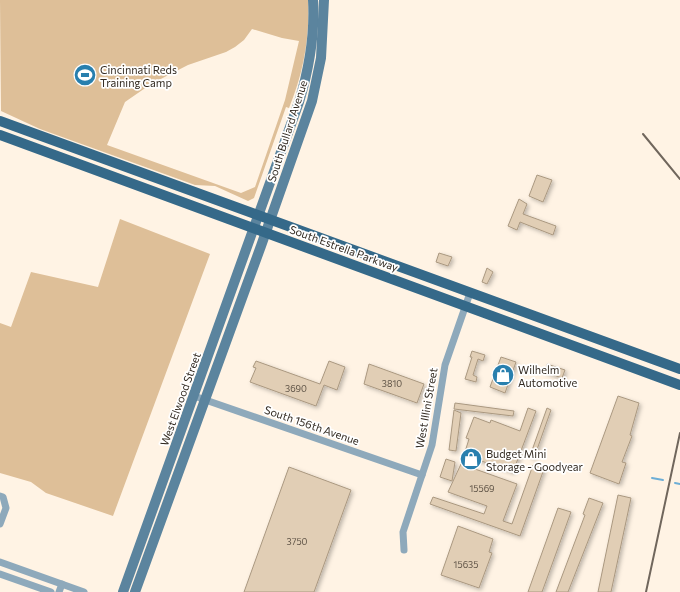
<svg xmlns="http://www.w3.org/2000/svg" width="680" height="592" font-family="Commissioner,sans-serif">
<defs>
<filter id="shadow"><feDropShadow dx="2" dy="2" stdDeviation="2" flood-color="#0004"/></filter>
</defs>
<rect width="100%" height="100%" fill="#fff3e4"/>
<g fill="#debf98" fill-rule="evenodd">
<path d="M0 0H308C310 38 303 74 289 108L286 107 254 198 248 201 215 186 195 185 40 129 1 111ZM252 29 282 38 299 41 285 100 255 187 241 193 107 145 125 102 151 84 188 65 226 52 235 47 244 40Z"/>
<path d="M120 219 210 254 113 516 46 493 31 482 0 473V323L11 327 31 272 98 287Z"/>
</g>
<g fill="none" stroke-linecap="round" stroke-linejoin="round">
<g stroke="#6daed6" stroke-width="2">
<path d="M652 478 663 480"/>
<path d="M675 483 680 484"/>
</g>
</g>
<g fill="#e1ceb5" stroke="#aa9880" filter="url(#shadow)">
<path d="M537 175 552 180 543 202 529 196Z"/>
<path d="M519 199 527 204 523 214 556 226 553 235 520 222 517 230 508 226Z"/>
<path d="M439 253 452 257 448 266 436 262Z"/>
<path d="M487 268 493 272 487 284 482 282Z"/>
<path d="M472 351 485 355 483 361 478 359 473 375 477 377 476 382 465 379 472 357H470Z"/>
<path d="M501 357 516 362 505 393 490 387Z"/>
<path d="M256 361 320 384 329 361 345 367 337 390 324 385 316 406 250 382 256 368 253 367Z"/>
<path d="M369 364 424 384 417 403 364 384Z"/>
<path d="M547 364 565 370 562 378 545 372Z"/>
<path d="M618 396 639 403 630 435 632 436 622 462 626 463 619 484 590 473Z"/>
<path d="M455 403 514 411 513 416 454 409Z"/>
<path d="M528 408 536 411 513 472 464 455 469 439 466 438 474 417 490 423 491 420 520 431Z"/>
<path d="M547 408 551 410 534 458 530 456Z"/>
<path d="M454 410 461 413 456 451 449 450Z"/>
<path d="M446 459 455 462 452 481 440 477Z"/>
<path d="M461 464 517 484 503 521 512 524 533 465 544 469 520 536 430 504 433 497 484 514 487 506 448 492Z"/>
<path d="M289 467 351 490 314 592H244Z"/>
<path d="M618 495 631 498 611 592H598Z"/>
<path d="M589 498 603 503 568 592H556L585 515 583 514Z"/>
<path d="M558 508 571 512 554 559 542 592H528Z"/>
<path d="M458 526 493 539 489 552 492 553 479 588 441 575Z"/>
</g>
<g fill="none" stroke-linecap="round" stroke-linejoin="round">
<g stroke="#8ea9bb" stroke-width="7">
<path d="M194 396 422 475"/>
<path d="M0 496 3 497 6 508 0 524"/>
<path d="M404 550 403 532 432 445 445 365 470 293"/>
<path d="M0 562 84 592"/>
<path d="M0 574 51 592"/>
<path d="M59 592 62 584"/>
</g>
<g stroke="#5b849e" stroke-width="10">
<path d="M123 592 299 102C309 69 315 35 313 0"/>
<path d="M135 592 261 246 312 101 321 58 324 0"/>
</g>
<g stroke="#356989" stroke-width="10">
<path d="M0 121 680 369"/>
<path d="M0 135 680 385"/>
</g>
<g stroke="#70665c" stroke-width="2">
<path d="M643 134 680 179"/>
<path d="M646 592 680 433"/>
</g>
</g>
<defs>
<g id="stadium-disc" transform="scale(1.15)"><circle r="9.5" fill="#287fae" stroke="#fff"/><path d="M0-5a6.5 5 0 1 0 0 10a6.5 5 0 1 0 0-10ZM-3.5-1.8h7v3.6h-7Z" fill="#fff"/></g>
<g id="shop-disc" transform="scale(1.15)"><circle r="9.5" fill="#287fae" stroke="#fff"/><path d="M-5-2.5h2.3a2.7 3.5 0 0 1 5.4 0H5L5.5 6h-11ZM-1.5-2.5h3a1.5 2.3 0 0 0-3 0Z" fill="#fff"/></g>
</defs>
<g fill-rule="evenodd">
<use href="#stadium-disc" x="85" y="75"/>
<use href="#shop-disc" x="503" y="375"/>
<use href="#shop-disc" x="471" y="459"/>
</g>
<g text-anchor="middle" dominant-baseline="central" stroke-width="3.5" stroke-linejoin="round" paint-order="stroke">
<g font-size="9" fill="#5e5346">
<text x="392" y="383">3810</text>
<text x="296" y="388">3690</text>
<text x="482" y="488">15569</text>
<text x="297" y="541">3750</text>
<text x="466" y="564">15635</text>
</g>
<g font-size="11" fill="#322a21" stroke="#fff" text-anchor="start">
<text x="100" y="69">Cincinnati Reds<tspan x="100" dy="13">Training Camp</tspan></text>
<text x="518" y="369">Wilhelm<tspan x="518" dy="13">Automotive</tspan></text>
<text x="486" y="453">Budget Mini<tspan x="486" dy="13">Storage - Goodyear</tspan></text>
</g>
<g font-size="11" fill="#322a21" stroke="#fff">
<text transform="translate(287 131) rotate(-72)">South Bullard Avenue</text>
<text transform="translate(344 248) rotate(20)">South Estrella Parkway</text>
<text transform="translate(180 399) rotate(-70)">West Elwood Street</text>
<text transform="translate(426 408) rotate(-80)">West Illini Street</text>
<text transform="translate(312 425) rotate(19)">South 156th Avenue</text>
</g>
</g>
</svg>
